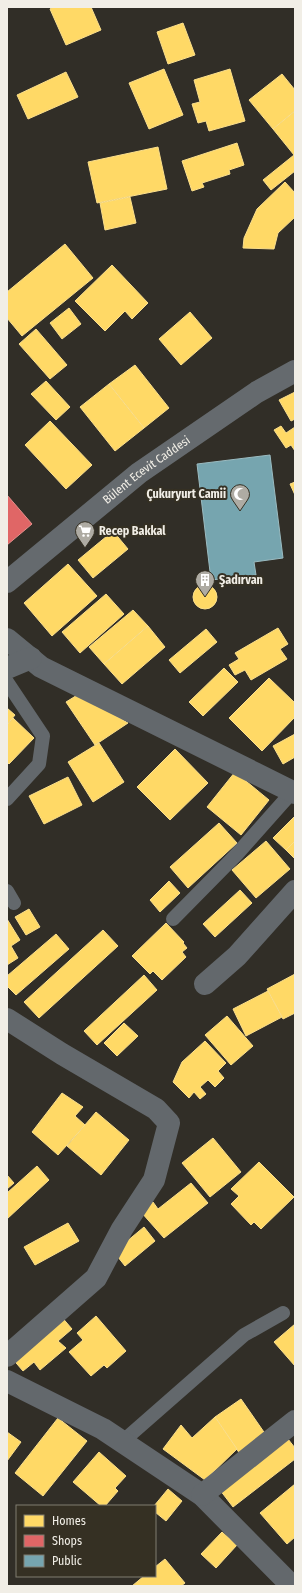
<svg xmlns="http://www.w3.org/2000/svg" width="302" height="1593" font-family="'Fira Sans Condensed',sans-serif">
<rect width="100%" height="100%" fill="#312e27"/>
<g fill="#ffd966" stroke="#fbdf8c">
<path d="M53 7H91L101 30 66 45 50 9Z"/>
<path d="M183 23 195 55 168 64 157 32Z"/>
<path d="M164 69 183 115 149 129 129 83Z"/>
<path d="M230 69 245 121 209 131 206 121 198 123 192 104 200 102 194 80Z"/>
<path d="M66 72 78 97 28 119 17 95Z"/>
<path d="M282 74 295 90V111L273 129 249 100Z"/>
<path d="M295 111V171L271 190 263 180 294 155 273 129Z"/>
<path d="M237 143 244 165 229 170 230 174 202 183 204 187 192 191 182 161Z"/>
<path d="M158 147 167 189 97 203 88 162Z"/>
<path d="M285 182 295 193V217L278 233 274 249 243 248 244 238 257 209Z"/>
<path d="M130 197 136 223 105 230 100 203Z"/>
<path d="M65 244 93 278 22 336 7 318V292Z"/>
<path d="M112 265 148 303 132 319 125 311 105 331 75 301Z"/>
<path d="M69 308 81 324 62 339 50 323Z"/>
<path d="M190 312 212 338 181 365 159 339Z"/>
<path d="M36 329 67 365 50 379 19 344Z"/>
<path d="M135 365 169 408 144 428 109 384Z"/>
<path d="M46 381 70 407 56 420 31 394Z"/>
<path d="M109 384 144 428 115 451 80 407Z"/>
<path d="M295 392V419L291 421 279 400Z"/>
<path d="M50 421 92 465 66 489 25 445Z"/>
<path d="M281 426 286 433 295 427V451L291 445 286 448 274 430Z"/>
<path d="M295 482V495L290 484Z"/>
<path d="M113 531 128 549 93 578 78 560Z"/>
<path d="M68 564 97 596 52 636 24 603Z"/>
<circle cx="205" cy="597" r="12"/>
<path d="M106 594 124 614 80 653 62 632Z"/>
<path d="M133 610 148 626 104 664 89 647Z"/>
<path d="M148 626 165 647 122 684 104 664Z"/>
<path d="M278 628 288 644 280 649 287 659 251 680 245 670 235 675 229 665 239 659 235 653Z"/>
<path d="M206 629 217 642 180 673 169 660Z"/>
<path d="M224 668 238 682 203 716 189 702Z"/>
<path d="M269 678 295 703V717L262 751 229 718Z"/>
<path d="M79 694 128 723 95 745 66 702Z"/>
<path d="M7 708 15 715 7 725Z"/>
<path d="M13 718 34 738 9 764 7 762V725Z"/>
<path d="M295 734V757L283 764 273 746Z"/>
<path d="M99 743 124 782 93 802 68 762Z"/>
<path d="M175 749 208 783 170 820 137 787Z"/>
<path d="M235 772 269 800 241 835 207 807Z"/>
<path d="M68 777 82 805 44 824 29 796Z"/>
<path d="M295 816V841L286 850 273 838Z"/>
<path d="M219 823 237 843 188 888 170 867Z"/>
<path d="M266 841 290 869 256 898 232 870Z"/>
<path d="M295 841V859L286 850Z"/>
<path d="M169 881 180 893 160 912 150 900Z"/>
<path d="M240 890 252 903 215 937 203 924Z"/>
<path d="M29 909 40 927 26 935 15 917Z"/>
<path d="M7 919 20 940 11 946 18 958 7 965Z"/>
<path d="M166 923 184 942 183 943 187 948 182 952 186 957 162 980 153 971 150 974 132 956Z"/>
<path d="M103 930 118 946 39 1018 24 1002Z"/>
<path d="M56 934 69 949 16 995 7 986V976Z"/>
<path d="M295 974V1013L283 1019 267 989Z"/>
<path d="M144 975 157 990 97 1045 84 1031Z"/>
<path d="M268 991 282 1017 246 1036 233 1009Z"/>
<path d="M227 1016 253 1046 231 1065 205 1035Z"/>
<path d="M124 1023 138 1036 117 1056 104 1043Z"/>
<path d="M205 1041 226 1063 218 1071 224 1078 215 1087 208 1080 200 1087 206 1094 200 1099 194 1092 189 1098 173 1082 182 1062Z"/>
<path d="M62 1093 83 1107 75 1116 85 1125 58 1155 32 1132Z"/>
<path d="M96 1112 129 1140 101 1175 67 1146Z"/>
<path d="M213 1138 241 1172 210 1197 182 1163Z"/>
<path d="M259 1162 294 1197 261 1229 254 1222 251 1225 231 1204 239 1196 231 1189Z"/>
<path d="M37 1166 49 1180 7 1219V1193Z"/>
<path d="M7 1175 14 1183 7 1189Z"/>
<path d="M191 1183 208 1203 164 1238 141 1212 153 1202 158 1209Z"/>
<path d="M68 1223 79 1241 35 1265 24 1247Z"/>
<path d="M144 1227 155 1241 125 1266 114 1252Z"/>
<path d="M60 1315 72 1329 58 1341 66 1348 40 1370 34 1362 23 1371 11 1357Z"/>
<path d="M96 1316 126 1351 107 1368 104 1365 91 1376 69 1352 83 1340 77 1333Z"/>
<path d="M295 1324V1366L274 1342Z"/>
<path d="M241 1399 266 1435 240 1454 215 1417Z"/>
<path d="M215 1417 237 1449 205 1480 163 1449 181 1425 192 1438Z"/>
<path d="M58 1418 87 1441 43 1496 15 1473Z"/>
<path d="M7 1432 21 1442 7 1461Z"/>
<path d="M288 1439 295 1448V1459L233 1507 220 1490Z"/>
<path d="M99 1452 126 1476 115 1488 118 1491 105 1506H101L73 1482Z"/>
<path d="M295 1484V1537L287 1544 260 1513Z"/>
<path d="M168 1489 182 1501 166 1521 155 1512 154 1506Z"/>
<path d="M222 1532 237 1545 216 1568 201 1554Z"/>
<path d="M165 1559 185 1583 181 1586H132L144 1576H155V1567Z"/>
</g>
<path fill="#e06666" stroke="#e58f8c" d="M7 495 32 524 7 545Z"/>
<path fill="#76a5af" stroke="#9bbbc0" d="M270 455 283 558 254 562 256 575 211 580 197 464Z"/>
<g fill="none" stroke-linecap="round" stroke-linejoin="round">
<g stroke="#63686c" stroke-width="14">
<path d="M7 682 43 736 39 764 7 799"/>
<path d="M7 891 14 903"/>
<path d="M173 919 237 854 293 791"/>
<path d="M122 1442 244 1335 283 1313"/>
</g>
<g stroke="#63686c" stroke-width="22">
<path d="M7 639 41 667 295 793"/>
<path d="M7 668 31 658"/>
<path d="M205 984 237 956 295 891"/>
<path d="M7 1019 62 1054 156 1109 169 1123 154 1180 122 1229 96 1278 7 1356"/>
<path d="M7 1381 103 1429 202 1495 292 1586"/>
<path d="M202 1495 295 1421"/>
</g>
<path stroke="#656a6e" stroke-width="22" id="s1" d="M7 582 139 473 257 392 295 371"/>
</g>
<defs>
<g id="mosque-pin" transform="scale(1)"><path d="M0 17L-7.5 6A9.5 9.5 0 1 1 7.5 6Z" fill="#aeaba3" stroke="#353023"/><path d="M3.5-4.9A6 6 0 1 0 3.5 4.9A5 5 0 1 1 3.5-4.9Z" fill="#fff"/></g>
<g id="supermarket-pin" transform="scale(1)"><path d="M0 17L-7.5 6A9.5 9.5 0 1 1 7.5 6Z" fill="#aeaba3" stroke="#353023"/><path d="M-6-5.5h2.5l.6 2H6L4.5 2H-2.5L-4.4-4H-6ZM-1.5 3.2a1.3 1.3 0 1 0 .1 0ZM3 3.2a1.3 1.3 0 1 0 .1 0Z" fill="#fff"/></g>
<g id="building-pin" transform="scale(1)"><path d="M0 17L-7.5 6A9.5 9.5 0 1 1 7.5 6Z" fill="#aeaba3" stroke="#353023"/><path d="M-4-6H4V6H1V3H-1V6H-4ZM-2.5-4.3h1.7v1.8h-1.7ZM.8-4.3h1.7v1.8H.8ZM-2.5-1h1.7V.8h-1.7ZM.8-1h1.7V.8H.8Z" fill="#fff"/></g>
</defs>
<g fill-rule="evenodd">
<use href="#mosque-pin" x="240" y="494"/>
<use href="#supermarket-pin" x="85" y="531"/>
<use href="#building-pin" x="205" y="580"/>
</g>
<g text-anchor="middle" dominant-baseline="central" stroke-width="4" stroke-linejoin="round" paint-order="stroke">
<g font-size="12" fill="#f1eee6" stroke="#353023">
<text stroke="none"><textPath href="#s1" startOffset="179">Bülent Ecevit Caddesi</textPath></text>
</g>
<g font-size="12" font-weight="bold" fill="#f1eee6" stroke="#353023" text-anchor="start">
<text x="226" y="494" text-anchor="end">Çukuryurt Camii</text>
<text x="99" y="531">Recep Bakkal</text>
<text x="219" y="580">Şadırvan</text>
</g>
</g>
<rect width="302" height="1593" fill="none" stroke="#f1eee6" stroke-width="16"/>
<rect x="16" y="1505" width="140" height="72" fill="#353023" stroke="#807c71"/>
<rect x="24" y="1515" width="20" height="12" fill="#ffd966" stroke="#807c71"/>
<text x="52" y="1525" font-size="12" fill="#f1eee6">Homes</text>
<rect x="24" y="1535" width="20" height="12" fill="#e06666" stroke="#807c71"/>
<text x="52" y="1545" font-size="12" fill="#f1eee6">Shops</text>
<rect x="24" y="1555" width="20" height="12" fill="#76a5af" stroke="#807c71"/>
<text x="52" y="1565" font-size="12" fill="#f1eee6">Public</text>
</svg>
